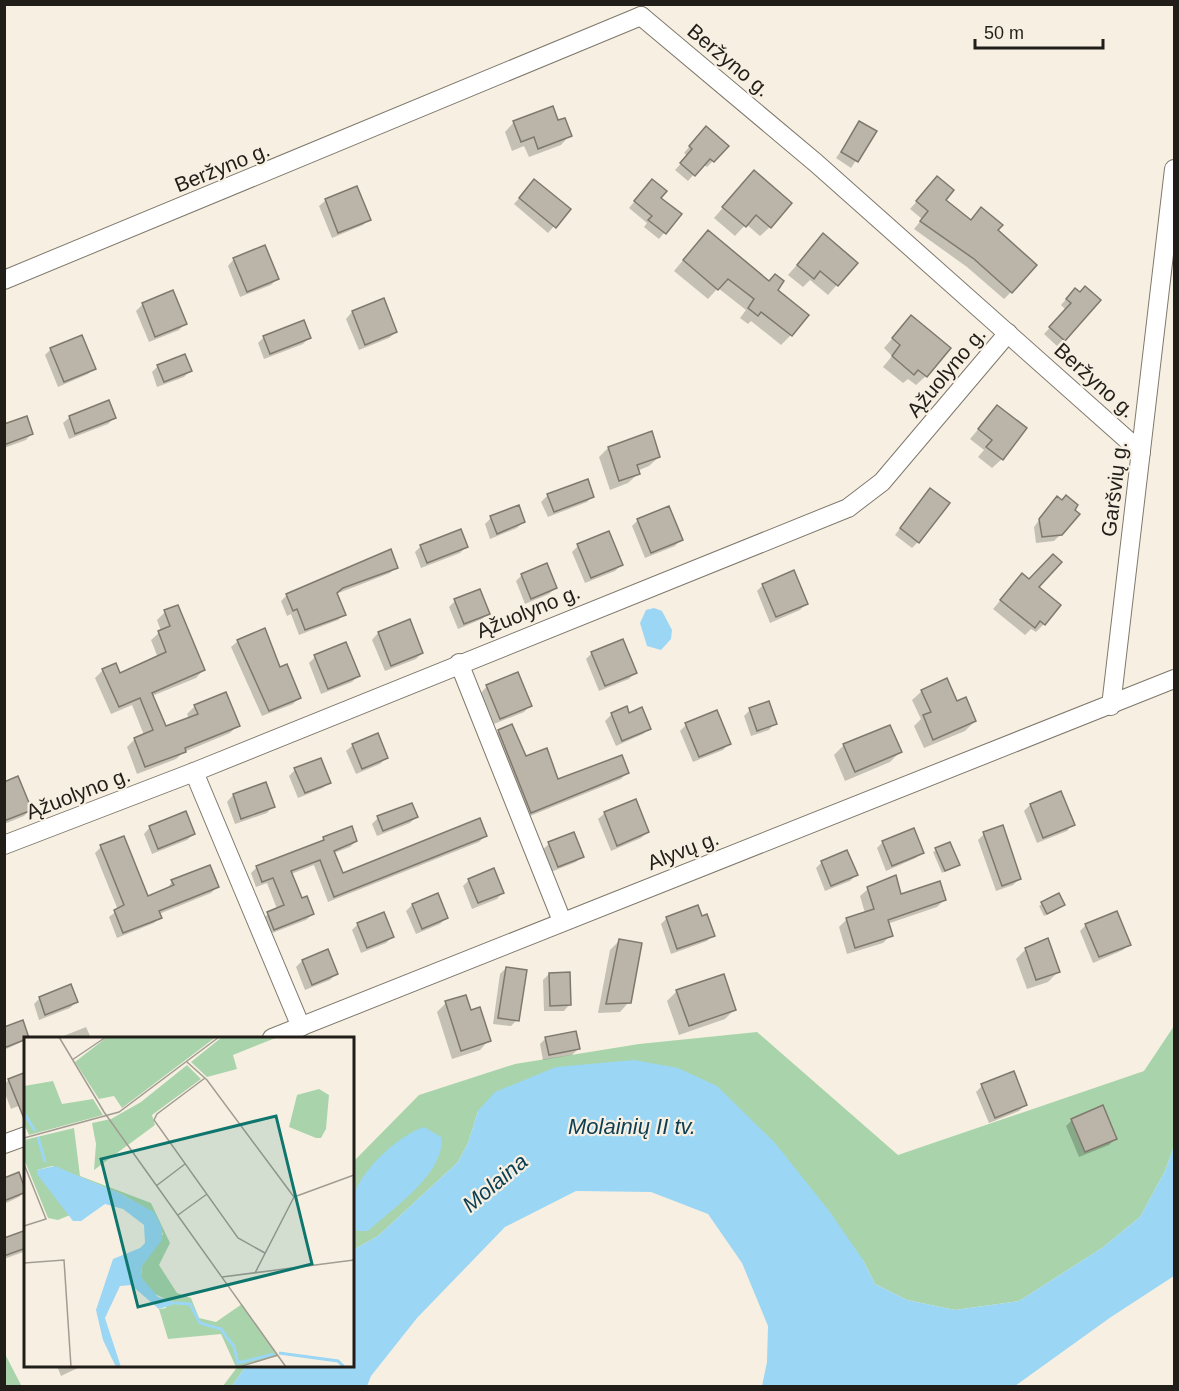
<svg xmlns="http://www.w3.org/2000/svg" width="1179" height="1391" font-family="Helvetica,sans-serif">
<rect width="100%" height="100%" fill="#f7f0e2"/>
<g fill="#a9d4ab">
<path d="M1174 1026V1146L1165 1171 1140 1217 1102 1248 1019 1301 955 1310 907 1300 875 1284 863 1260 478 1111 468 1143 458 1162 378 1236 353 1250V1162L419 1095 515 1064 639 1044 757 1032 898 1155 1144 1071Z"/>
<path d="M4 1352 21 1385 22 1386H5Z"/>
<path d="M238 1366H246L232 1386H223Z"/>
</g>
<g fill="#9bd6f4">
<path d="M654 608 662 611 672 630 671 639 661 650 647 646 640 623 646 610Z"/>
<path d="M634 1060 678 1068 717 1086 775 1143 830 1212 863 1260 875 1284 907 1300 955 1310 1019 1301 1102 1248 1140 1217 1165 1171 1174 1146V1276L1111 1317 1015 1386H762L767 1362 768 1326 742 1263 708 1214 651 1192 576 1191 505 1227 417 1318 371 1376 367 1386H232L246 1366H352L353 1250 378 1236 458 1162 468 1143 478 1111 495 1092 556 1067Z"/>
<path d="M424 1127 441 1137C447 1172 392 1209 368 1231H357L352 1225C352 1218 351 1209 352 1202 357 1173 397 1136 424 1127Z"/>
</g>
<g fill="#0003">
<path d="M514 122H557L570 135 561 145 529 157 524 146 512 151 505 132Z"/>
<path d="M860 123 875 132 851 168 836 158Z"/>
<path d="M700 134 713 161 707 167 703 164 688 181 675 170 688 156 684 153Z"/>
<path d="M937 178 944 200 970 221 996 231 1011 292 1004 299 967 267 914 229 922 219 910 209Z"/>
<path d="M745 182 770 227 760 236 746 224 735 236 714 218Z"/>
<path d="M529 187 569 209 548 233 514 204Z"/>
<path d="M646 187 680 214 659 239 644 227 647 223 629 208Z"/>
<path d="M326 200 369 219 363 225 332 238 319 206Z"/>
<path d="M823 235 856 263 828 295 810 280 803 287 788 275Z"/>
<path d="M699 241 776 290 791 335 781 345 751 321 748 324 740 318 746 310 718 288 708 299 674 271Z"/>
<path d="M234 259 277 279 271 285 240 297 228 266Z"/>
<path d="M173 292 185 324 179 330 149 342 136 311 142 305Z"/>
<path d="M1080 294 1098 301 1057 346 1044 334 1066 310 1061 305 1069 296Z"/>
<path d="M383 300 396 332 389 338 359 350 346 319 352 312Z"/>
<path d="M902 327 926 376 916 385 908 379 903 383 883 367 892 356 884 348Z"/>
<path d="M264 337 309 338 303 344 264 359 258 343Z"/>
<path d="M51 349 94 368 88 374 58 387 45 355Z"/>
<path d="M158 366 190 371 184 377 157 387 152 372Z"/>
<path d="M997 407 1002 459 992 468 978 457 984 450 970 439Z"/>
<path d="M70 417 114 418 108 424 69 439 63 423Z"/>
<path d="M4 426 32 433 26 440 4 448Z"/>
<path d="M608 448 659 457 649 466 637 471 638 474 628 483 610 490 599 457Z"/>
<path d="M548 495 593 496 587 502 548 517 541 502Z"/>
<path d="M924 496 918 542 912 548 895 535Z"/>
<path d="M1062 502 1061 534 1054 541 1036 543 1034 527 1051 504Z"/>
<path d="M491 518 523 522 517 528 490 539 485 524Z"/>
<path d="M638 520 681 539 675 546 645 558 632 526Z"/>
<path d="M421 546 466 547 460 553 421 568 415 552Z"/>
<path d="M578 546 621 565 615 571 585 583 572 552Z"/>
<path d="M396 567 390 573 336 594 344 614 338 620 299 635 291 614 287 616 281 601 287 595Z"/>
<path d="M522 575 555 588 549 594 525 604 516 581Z"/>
<path d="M1022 575 1037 587 1044 624 1036 632 1031 629 1025 635 993 609Z"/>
<path d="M763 585 806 604 800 610 770 623 757 591Z"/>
<path d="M455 601 489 613 482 619 458 629 449 607Z"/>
<path d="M165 612 204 669 196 678 152 696 165 728 189 719 187 714 195 706 238 725 230 733 184 752 176 759 137 774 127 747 135 739 144 735 132 705 111 714 95 678 103 670 119 675 158 658 151 640 161 631 157 620Z"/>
<path d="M409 621 422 653 416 659 385 671 372 640 378 633Z"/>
<path d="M238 641 279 669 299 698 293 704 262 716 231 647Z"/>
<path d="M345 644 358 676 352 682 321 694 309 663 315 657Z"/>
<path d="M592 653 635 673 629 679 599 691 586 659Z"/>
<path d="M487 686 530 706 524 712 494 724 481 693Z"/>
<path d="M922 691 956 703 975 721 965 731 924 748 914 726 921 719 912 700Z"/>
<path d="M626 708 629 715 649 728 643 734 616 746 605 721 611 715Z"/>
<path d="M750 710 775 723 769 730 751 736 744 716Z"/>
<path d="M686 725 729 744 723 750 693 762 680 731Z"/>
<path d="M499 731 525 758 557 781 627 773 621 779 525 818 492 737Z"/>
<path d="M353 745 386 758 380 764 356 774 346 751Z"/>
<path d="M844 745 900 752 890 762 845 781 834 755Z"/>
<path d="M295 770 329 782 323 788 298 798 289 776Z"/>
<path d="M4 783 30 810 24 816 4 824Z"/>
<path d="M1061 793 1073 824 1067 831 1037 843 1024 811 1030 805Z"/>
<path d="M233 795 273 806 267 813 235 824 227 802Z"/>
<path d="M605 813 648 832 641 838 611 851 598 819Z"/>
<path d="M416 817 410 823 377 836 372 824 378 818Z"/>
<path d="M150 827 194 834 187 840 152 854 144 834Z"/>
<path d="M573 834 582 856 576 862 551 872 542 850 549 844Z"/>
<path d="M984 834 1020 878 1013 885 996 891 978 840Z"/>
<path d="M485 836 479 842 328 902 314 865 291 874 301 900 313 914 306 920 267 935 261 919 277 909 267 883 256 887 251 873 257 867 318 844 324 838 356 841 350 847 334 853 342 875Z"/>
<path d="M883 842 922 852 916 858 886 871 877 848Z"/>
<path d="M949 844 958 865 942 873 933 852Z"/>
<path d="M101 847 147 898 167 890 172 881 217 887 211 893 159 914 160 917 154 923 117 938 109 917 118 910 95 853Z"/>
<path d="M822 862 856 875 850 881 825 891 816 868Z"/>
<path d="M469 880 503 892 497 899 472 909 463 886Z"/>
<path d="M868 889 900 896 944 900 937 907 887 924 891 935 883 943 847 954 839 927 847 919 865 913 860 896Z"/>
<path d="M1042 904 1063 905 1044 916 1039 906Z"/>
<path d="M412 905 446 918 440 924 416 934 406 911Z"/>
<path d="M667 918H701L713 935 707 941 671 954 661 924Z"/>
<path d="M358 924 392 937 386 943 361 953 352 930Z"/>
<path d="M1086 925 1129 944 1123 950 1093 963 1080 931Z"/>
<path d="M619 941 629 1002 620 1012 598 1013 610 950Z"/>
<path d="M1026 949 1058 972 1048 982 1027 989 1016 959Z"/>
<path d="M327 951 336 974 330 980 305 990 296 967 302 961Z"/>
<path d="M506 968 517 1020 511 1026 493 1024 500 974Z"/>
<path d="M549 974 570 1004 564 1011H544L543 980Z"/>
<path d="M677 991 734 1010 725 1019 679 1035 667 1001Z"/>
<path d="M40 998 76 1002 70 1008 39 1020 34 1004Z"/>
<path d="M446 1003 470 1012 489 1040 480 1050 452 1059 437 1012Z"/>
<path d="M86 1027 91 1038H60L61 1037Z"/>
<path d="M4 1029 26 1038V1040L4 1050Z"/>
<path d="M546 1038 578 1049 572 1055 543 1060 540 1044Z"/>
<path d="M9 1080 26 1103 11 1109 4 1091V1084Z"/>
<path d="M982 1086 1025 1105 1019 1111 989 1123 976 1092Z"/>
<path d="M1072 1120 1115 1139 1109 1145 1079 1157 1066 1126Z"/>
<path d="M4 1180 25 1191 19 1197 4 1204Z"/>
<path d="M26 1232V1251L4 1259V1240Z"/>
<path d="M57 1366H82L61 1376Z"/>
</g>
<g fill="#bbb4a8" stroke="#7f796d" stroke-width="1.5">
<path d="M553 106 558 120 565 118 572 136 538 149 534 137 521 142 513 121Z"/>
<path d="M859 121 877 131 858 162 841 152Z"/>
<path d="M706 126 729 146 714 162 710 159 695 176 680 163 692 149 689 146Z"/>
<path d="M754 170 792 203 771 228 756 215 746 227 722 207Z"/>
<path d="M937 176 954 190 946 200 971 220 981 207 1003 225 998 230 1037 265 1012 293 974 259 920 221 928 211 916 201Z"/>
<path d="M534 179 571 209 556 228 519 198Z"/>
<path d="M652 179 667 191 661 198 682 214 666 234 648 220 652 216 634 201Z"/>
<path d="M357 186 371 220 338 233 325 199Z"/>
<path d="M708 230 769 281 775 274 784 281 778 290 809 315 792 336 761 312 758 316 748 308 754 299 728 279 718 290 683 260Z"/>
<path d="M823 233 858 263 838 286 820 271 814 279 797 265Z"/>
<path d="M265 245 279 279 247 292 233 258Z"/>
<path d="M1085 286 1101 300 1065 341 1049 327 1071 303 1066 299 1075 288 1080 292Z"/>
<path d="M173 290 187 324 155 337 142 303Z"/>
<path d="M384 298 397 332 365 345 352 311Z"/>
<path d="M911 315 951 348 927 377 918 370 914 375 892 356 900 345 892 338Z"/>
<path d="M304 320 311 338 270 354 263 336Z"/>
<path d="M82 335 96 369 64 382 50 348Z"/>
<path d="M185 354 192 371 164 382 157 365Z"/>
<path d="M109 400 116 418 75 434 69 416Z"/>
<path d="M997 405 1027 428 1003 460 986 447 992 440 978 429Z"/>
<path d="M27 416 33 434 4 445V424Z"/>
<path d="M652 431 660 457 637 465 640 474 619 481 608 447Z"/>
<path d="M588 479 594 497 554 512 547 494Z"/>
<path d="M930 488 950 503 919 543 900 528Z"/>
<path d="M1066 495 1078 505 1075 510 1080 514 1062 535 1042 537 1039 519 1057 496 1062 500Z"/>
<path d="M519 505 525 522 497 534 490 516Z"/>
<path d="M669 506 683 540 651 553 637 519Z"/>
<path d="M461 529 468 547 427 563 420 545Z"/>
<path d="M609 531 623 565 591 578 577 544Z"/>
<path d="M391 549 398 568 343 588 337 593 346 615 305 630 297 609 293 611 286 594Z"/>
<path d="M1053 554 1062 562 1039 587 1061 605 1045 625 1040 621 1035 628 1000 600 1022 573 1029 579Z"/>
<path d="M547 563 557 588 531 599 521 574Z"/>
<path d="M794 570 808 604 776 617 762 584Z"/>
<path d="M480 589 490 614 464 624 454 599Z"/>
<path d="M178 605 205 670 152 693 166 726 198 714 194 705 226 692 240 726 185 748 186 752 145 767 134 738 153 730 140 698 119 707 102 669 116 663 120 673 166 652 158 631 170 626 164 610Z"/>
<path d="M410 619 423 653 391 666 378 632Z"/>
<path d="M265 628 280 667 287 664 301 698 269 711 237 640Z"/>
<path d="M623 639 637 673 605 686 591 652Z"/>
<path d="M346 642 360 676 328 689 314 655Z"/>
<path d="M518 672 532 706 500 719 486 685Z"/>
<path d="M947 678 957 701 966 697 976 721 933 740 923 715 931 712 921 690Z"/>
<path d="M769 701 777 724 757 731 749 708Z"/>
<path d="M627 706 629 713 642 707 651 729 622 741 611 713Z"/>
<path d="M717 710 731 744 699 757 685 723Z"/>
<path d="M512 724 526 756 547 748 558 779 622 755 629 773 531 813 498 730Z"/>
<path d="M890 725 902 752 855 772 843 744Z"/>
<path d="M378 733 388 758 362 769 352 744Z"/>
<path d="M321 758 331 783 305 793 294 768Z"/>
<path d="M18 776 32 810 4 821V782Z"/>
<path d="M266 782 275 807 241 819 233 794Z"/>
<path d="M1061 791 1075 825 1043 838 1030 804Z"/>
<path d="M636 799 649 832 617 846 604 812Z"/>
<path d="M412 803 418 817 383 831 377 816Z"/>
<path d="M186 811 195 834 158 849 149 826Z"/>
<path d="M480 818 487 836 334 897 320 860 291 871 302 898 307 896 314 914 274 930 267 912 284 905 273 878 262 882 256 866 324 840 323 837 352 826 357 841 334 851 343 873Z"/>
<path d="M1003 825 1021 879 1002 886 983 832Z"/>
<path d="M914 828 924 853 892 866 882 841Z"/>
<path d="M574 832 584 857 558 867 548 842Z"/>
<path d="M124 836 148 896 174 885 171 880 210 865 219 887 159 911 162 918 123 933 114 910 124 905 100 845Z"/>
<path d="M950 842 960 865 945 871 935 848Z"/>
<path d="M847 850 858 875 831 886 821 861Z"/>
<path d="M494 868 504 893 478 903 468 879Z"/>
<path d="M896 875 901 894 940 881 946 900 888 920 893 936 855 948 846 918 874 909 867 887Z"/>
<path d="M438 893 448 918 422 929 412 904Z"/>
<path d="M1059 893 1065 905 1047 914 1041 902Z"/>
<path d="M698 905 702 916 707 914 715 936 677 949 666 917Z"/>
<path d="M1117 911 1131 945 1099 957 1085 924Z"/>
<path d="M384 912 394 937 367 948 357 923Z"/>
<path d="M1048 938 1060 972 1036 980 1025 948Z"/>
<path d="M619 939 642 943 631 1003 606 1004Z"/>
<path d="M328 949 338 974 312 985 302 960Z"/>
<path d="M506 967 527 970 519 1021 498 1018Z"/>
<path d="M570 972 571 1005 550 1006 549 973Z"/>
<path d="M724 974 736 1010 689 1026 676 990Z"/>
<path d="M71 984 78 1002 45 1015 39 997Z"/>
<path d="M466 995 471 1010 480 1007 491 1041 461 1051 445 1001Z"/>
<path d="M23 1020 29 1038 4 1048V1027Z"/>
<path d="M576 1031 580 1049 549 1055 545 1037Z"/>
<path d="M1014 1071 1027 1105 995 1118 981 1084Z"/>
<path d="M26 1072V1121H25L8 1079Z"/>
<path d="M1103 1105 1117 1139 1085 1152 1071 1119Z"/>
<path d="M19 1172 26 1192 4 1201V1178Z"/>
<path d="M26 1230V1248L4 1256V1238Z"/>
</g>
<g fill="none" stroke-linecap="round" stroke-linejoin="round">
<g stroke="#7f796d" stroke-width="20">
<g id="minor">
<path d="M641 16 816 163 1141 452"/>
<path d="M4 280 641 16"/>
<path d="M459 663 562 921"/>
<path d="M1111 706 1174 169"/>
<path d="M194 772 301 1027"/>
<path d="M4 845 194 772 848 508 882 482 1008 333"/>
<path d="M272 1038 1174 679"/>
<path d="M4 1144 26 1136"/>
</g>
</g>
<use href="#minor" stroke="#fff" stroke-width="18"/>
</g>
<g text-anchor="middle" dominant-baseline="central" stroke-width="4.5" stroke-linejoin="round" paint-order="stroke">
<g font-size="21" fill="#211e1a" stroke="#f7f0e2">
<text transform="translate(729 60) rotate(40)">Beržyno g.</text>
<text transform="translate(222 167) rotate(-22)">Beržyno g.</text>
<text transform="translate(946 372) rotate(-50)">Ąžuolyno g.</text>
<text transform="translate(1095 380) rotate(42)">Beržyno g.</text>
<text transform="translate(1114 489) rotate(-83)">Garšvių g.</text>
<text transform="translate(528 611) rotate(-22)">Ąžuolyno g.</text>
<text transform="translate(78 793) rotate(-21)">Ąžuolyno g.</text>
<text transform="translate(683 850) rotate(-21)">Alyvų g.</text>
</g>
<g font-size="22" font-style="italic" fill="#0c3e53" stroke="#f7f0e2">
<text x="632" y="1126">Molainių II tv.</text>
<text transform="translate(495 1183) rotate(-40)">Molaina</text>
</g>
</g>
<g transform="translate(24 1037)">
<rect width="330" height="330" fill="#f7f0e2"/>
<path d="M83 0H192L98 71 90 59 75 62 51 25ZM198 0H254L209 18 213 32 183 40 167 25ZM163 28 177 42 128 78 131 88 70 133 72 107 68 86 87 82 117 65ZM29 44 38 67 69 62 79 78 5 98 0 87V49ZM295 52 305 58 302 92 297 101H292L265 90 273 58ZM50 91 56 139 127 166 146 206 135 228 153 256 167 261 175 281 192 285 218 267 254 319 212 330 197 297 144 302 135 272 142 271 141 262 129 256 117 240 118 229 139 197 127 174 97 157 28 129 13 133 46 178 34 183 24 181 0 122V103Z" fill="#a9d4ab"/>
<path d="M31 129 97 157 130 175 138 191V203L118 229 117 240 134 260 154 266 135 272 107 248 96 249 81 281 97 330H92L79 303 72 273 89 222 116 211 121 206 120 188 99 172 81 167 57 184H49L13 137V133Z" fill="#9bd6f4"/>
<path fill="none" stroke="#9bd6f4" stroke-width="3" d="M0 76 11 94M14 100 21 125M152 266 166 267 176 286 197 292 210 310 214 326 250 317M255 316 314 324 320 330"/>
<path fill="none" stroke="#a19c92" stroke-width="1.5" d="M35 0 80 75 262 330M48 23 82 0M163 25 183 43 270 160M181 41 133 77 130 83 214 201 241 216M0 101 95 75 195 0M0 127 22 182 0 189M132 149 161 127M270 160 330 138M154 178 183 157M0 226 40 223 47 330M231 236 270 160M198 240 330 223M215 330 254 318"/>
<path fill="#0f766e" fill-opacity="0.15" stroke="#0f766e" stroke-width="3" d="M252 79 288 227 114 270 77 122Z"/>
<rect width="330" height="330" fill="none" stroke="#211e1a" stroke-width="3"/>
</g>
<rect width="1179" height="1391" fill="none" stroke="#211e1a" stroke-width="12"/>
<path d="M975 39v9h128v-9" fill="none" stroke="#211e1a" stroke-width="3"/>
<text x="984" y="39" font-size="18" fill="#211e1a" stroke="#f7f0e2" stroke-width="4.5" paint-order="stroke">50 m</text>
</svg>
